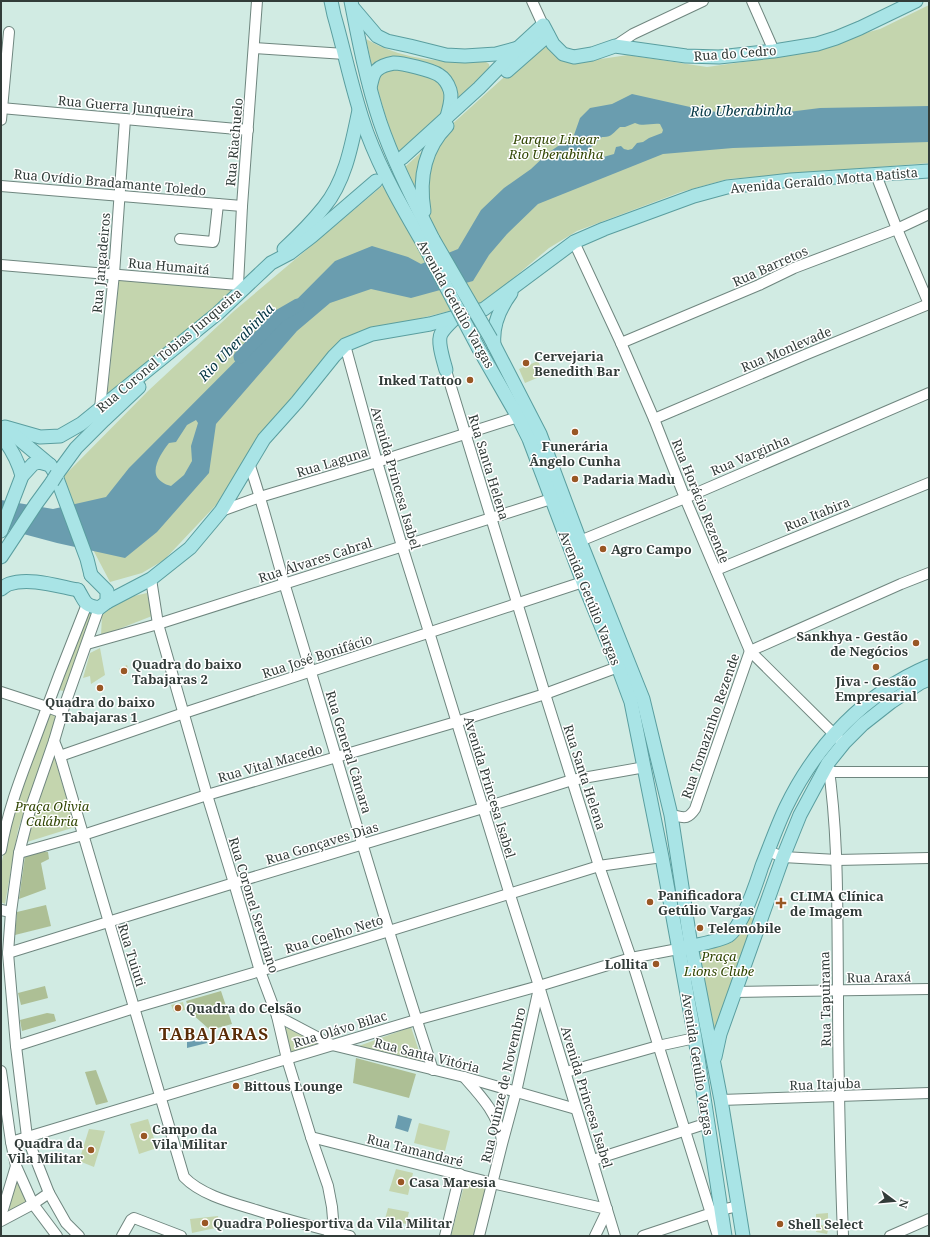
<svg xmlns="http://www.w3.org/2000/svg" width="930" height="1237" font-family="'Noto Serif',serif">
<rect width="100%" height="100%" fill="#d1ebe3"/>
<g fill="#c4d5ae">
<path d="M929 5V163L728 179 681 192 577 231 549 248 485 302 346 337 260 435 216 505 164 560 142 573 110 582 89 542 63 477 148 391 234 311 407 165 545 40 594 60 628 55 707 67 772 58 880 29Z"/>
<path d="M366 39C402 60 444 63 486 62L489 64 490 69 470 93 398 152C384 115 374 78 366 39Z"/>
<path d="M119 279 236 289 107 398Z"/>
<path d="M538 361 544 375 525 383 519 369Z"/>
<path d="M147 593 152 616 101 636 102 614 121 599Z"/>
<path d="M88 608 92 611 83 643 68 686 64 691 58 690Z"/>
<path d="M100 648 105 675 91 684 90 676 83 678 90 653Z"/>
<path d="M127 665 129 673 121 676 119 669Z"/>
<path d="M47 712 57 715 18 830 5 904 1 902 2 861 12 815Z"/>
<path d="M54 756 75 827 27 842 35 802Z"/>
<path d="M743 915 760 921 714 1062 691 946 728 936Z"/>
<path d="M183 1002 185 1010 174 1012 171 1005Z"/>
<path d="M281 1025 320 1044 290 1053Z"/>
<path d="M411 1027 423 1063 356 1047Z"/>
<path d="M148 1119 157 1148 139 1154 130 1124Z"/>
<path d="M419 1123 450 1131 445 1151 414 1143Z"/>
<path d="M89 1129 105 1131 94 1167 79 1161Z"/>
<path d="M396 1169 413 1173 408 1195 389 1191Z"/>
<path d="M16 1171 32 1203 6 1216Z"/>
<path d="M465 1182 487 1188 475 1236H451Z"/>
<path d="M388 1208 409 1212 406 1224 385 1219Z"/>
<path d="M828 1213V1220H816V1214Z"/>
<path d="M218 1216 220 1227 192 1233 190 1219Z"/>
<path d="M817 1224 829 1227 827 1234 816 1232Z"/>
</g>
<g fill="#adbf95">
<path d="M42 852H48L49 859 41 863 46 889 19 899 25 856 35 854Z"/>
<path d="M46 905 51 926 15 935 17 912Z"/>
<path d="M45 986 48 998 21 1005 18 993Z"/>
<path d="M221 991 232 1024 210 1030 191 1013 186 1001Z"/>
<path d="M47 1013 54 1014 56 1021 22 1031 20 1020Z"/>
<path d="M356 1058 416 1074 409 1098 353 1083Z"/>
<path d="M96 1070 108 1102 96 1105 85 1072Z"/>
</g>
<g fill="#6a9daf" fill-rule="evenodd">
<path d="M632 94 708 111 756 116 820 108 929 106V142L733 148 663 154 538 204 507 234 489 255 473 281 411 298 371 289 330 303 297 331 216 424 209 473 157 532 125 558 57 543 1 528V500L53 509 106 497 129 468 335 261 372 246 408 257 421 264 458 249 481 210 504 188 531 169 548 153 574 135 580 118 590 108 612 104ZM635 123C643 127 651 123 660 124L663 130 662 133 649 138 643 142 637 143 632 149 628 150 624 149 621 146 616 147 614 154 600 158H593L588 161 582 159 592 146 602 137C611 138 614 132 620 127H625ZM196 420 198 423 191 446 192 461 184 475 171 486C168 485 164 484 162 482 147 473 162 452 169 443L176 442 187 425Z"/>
<path d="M206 1036 207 1043 187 1048V1042Z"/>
<path d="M398 1115 412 1119 408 1132 395 1128Z"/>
</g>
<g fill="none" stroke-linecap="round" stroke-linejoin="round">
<path stroke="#6a9daf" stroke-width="13" d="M240 357 279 316 298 305"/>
<g stroke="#6f867f" stroke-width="12">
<g id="minor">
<path d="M532 1 543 25"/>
<path d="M752 1 774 51"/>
<path d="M615 46 633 34 703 1"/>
<path d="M254 48 345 54"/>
<path d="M1 108 248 130"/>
<path d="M1 120 9 32"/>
<path d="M876 175 897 229 929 304"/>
<path d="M1 186 242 206"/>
<path d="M180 239 213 242 214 240 218 204"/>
<path d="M574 242 621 343 654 419 685 498 750 651 839 739"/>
<path d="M1 265 238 285"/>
<path d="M238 285 242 206 257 1"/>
<path d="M621 343 759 285 794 268 897 229 929 214"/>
<path d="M345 345 377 462 402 546 429 632 510 895 539 986 615 1236"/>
<path d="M444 364 545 694 599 866 631 958 718 1236"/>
<path d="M100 408 114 274 125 119"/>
<path d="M654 419 807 354 929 304"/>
<path d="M249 463C263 504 273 545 285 586 334 747 380 910 433 1070"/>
<path d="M221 511 260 497 377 462 518 417"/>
<path d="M580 541 685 498 929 393"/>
<path d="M716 570 929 483"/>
<path d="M151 579 158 624 207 795 234 883 260 971 277 1016 287 1059 311 1137 328 1186 332 1207 333 1219 329 1236"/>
<path d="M87 644 158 624 551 499"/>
<path d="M1 692 47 707 63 713"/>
<path d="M54 741 60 756 184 1177C201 1195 233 1203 256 1210 287 1220 318 1228 350 1236"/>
<path d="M60 756 184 713 583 582"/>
<path d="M828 763C839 838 837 914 838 990 838 1072 840 1154 843 1236"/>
<path d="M830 772H929"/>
<path d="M671 815C683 817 687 821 695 809L750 651 901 584 929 573"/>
<path d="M1 850C7 813 20 779 33 745 50 698 68 651 87 604"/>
<path d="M768 851 783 857 837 860 929 858"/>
<path d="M19 853 83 835 207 795 456 722 545 694 618 667"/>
<path d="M1 910 11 912"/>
<path d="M8 953 234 883 483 808 572 780 645 767"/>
<path d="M735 992 929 989"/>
<path d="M277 1016 332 1045 464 1077 576 1109"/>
<path d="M16 1046 134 1008 260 971 599 866 662 857"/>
<path d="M1 1071 11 1142 16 1166 33 1204 57 1236"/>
<path d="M566 1072 658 1046 695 1038"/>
<path d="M464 1077C481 1096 499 1115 502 1141"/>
<path d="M721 1100 929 1093"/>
<path d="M311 1137 492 1183 607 1209"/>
<path d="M11 1142 416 1020 539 986 631 958 678 949"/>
<path d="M593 1160 708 1123"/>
<path d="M1 1216 16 1166"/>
<path d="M1 1221 33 1204 49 1193"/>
<path d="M79 1236 66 1223 49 1193 27 1137 16 1046 8 953 11 912 19 853 30 810 54 741 64 707 99 608"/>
<path d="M122 1236 131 1220 134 1218 181 1236"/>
<path d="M445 1236 460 1174"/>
<path d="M479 1236 502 1144 516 1092 539 988"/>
<path d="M595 1236 607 1211"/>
<path d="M643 1236 721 1210 738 1206"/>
<path d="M890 1236 929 1219"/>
</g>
</g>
<g stroke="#5a9e9f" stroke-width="15">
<g id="major">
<path d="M331 1 334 15C345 53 353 95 367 133 382 173 403 209 424 245"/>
<path d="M351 1C359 42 367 83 380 122 394 163 414 201 433 239"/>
<path d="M354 9 377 36 387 41 410 46 446 55 465 56 496 54 518 48"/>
<path d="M507 71 548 35"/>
<path d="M370 87C372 82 372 74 377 70 381 66 388 64 394 63 402 63 432 70 439 75 444 78 448 84 450 90 453 99 449 108 447 117"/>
<path d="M402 158 479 88 518 48 543 25 553 44 563 54 574 57 592 54 615 46 686 56 719 57 774 51 817 44 836 38 860 28 916 1"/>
<path d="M424 211C419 180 424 149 447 126"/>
<path d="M284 249C298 236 312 222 324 207 346 180 352 143 359 110"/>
<path d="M491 339 540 434 580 541 643 699 671 815 691 946 721 1100 743 1236"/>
<path d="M494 345C492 326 500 308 511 293"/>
<path d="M479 349 518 417 529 439 583 582 618 667 631 702 662 857 695 1038 725 1236"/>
<path d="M446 370C444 362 437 342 441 334 444 328 451 322 456 317"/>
<path d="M5 427 40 437 60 436 81 424 218 313 271 263 290 253 312 236 376 181"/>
<path d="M8 430 50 465 55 473 87 559 91 575"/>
<path d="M1 435C11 448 18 460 22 476"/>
<path d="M57 474 76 448 104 420 139 387"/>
<path d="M1 531 22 476 33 464 39 462 50 465"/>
<path d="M1 557 36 504 52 482"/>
<path d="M1 589C4 587 6 585 9 584 29 577 57 586 78 590"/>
<path d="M78 590C86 602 83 605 99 608L107 602V591L91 575"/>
<path d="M107 602 151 579 190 548 221 511 264 439 297 402 334 356 345 345 372 334 430 324 484 309 574 242 604 229 694 196 727 187 791 180 929 171"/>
<path d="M684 948C692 946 723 940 728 936 743 926 756 884 762 866 770 846 777 826 786 807 816 745 865 693 929 666"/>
<path d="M715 1057 720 1034 783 857 800 815 828 763 844 743 863 724 891 702 920 683 929 679"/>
</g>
</g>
<use href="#minor" stroke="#fff" stroke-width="10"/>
<use href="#major" stroke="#a9e4e6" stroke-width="13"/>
<g stroke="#5a9e9f" stroke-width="15" stroke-linecap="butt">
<g id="major-bridge">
<path d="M433 239 491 339"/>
<path d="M424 245 479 349"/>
<path d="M52 482 57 474"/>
</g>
</g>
<use href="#major-bridge" stroke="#a9e4e6" stroke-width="13"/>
</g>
<g fill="#995724" stroke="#fff" stroke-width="1.5">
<circle cx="526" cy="363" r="4"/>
<circle cx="470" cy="380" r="4"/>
<circle cx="575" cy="432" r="4"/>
<circle cx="575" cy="479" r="4"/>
<circle cx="603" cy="549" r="4"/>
<circle cx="916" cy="643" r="4"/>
<circle cx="876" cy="667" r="4"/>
<circle cx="124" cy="671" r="4"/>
<circle cx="100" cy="688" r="4"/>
<circle cx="650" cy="902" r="4"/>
<path d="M779 897h4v4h4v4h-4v4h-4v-4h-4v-4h4z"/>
<circle cx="700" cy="928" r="4"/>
<circle cx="656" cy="964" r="4"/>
<circle cx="178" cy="1008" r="4"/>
<circle cx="236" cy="1086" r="4"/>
<circle cx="144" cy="1136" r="4"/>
<circle cx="91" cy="1150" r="4"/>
<circle cx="401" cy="1182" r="4"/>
<circle cx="205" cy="1223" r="4"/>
<circle cx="780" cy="1224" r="4"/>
</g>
<g text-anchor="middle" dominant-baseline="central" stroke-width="3" stroke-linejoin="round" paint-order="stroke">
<g font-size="13" fill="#323c39" stroke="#fff">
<text transform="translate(735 53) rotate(-4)">Rua do Cedro</text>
<text transform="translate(126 106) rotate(5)">Rua Guerra Junqueira</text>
<text transform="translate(234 142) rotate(-85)">Rua Riachuelo</text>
<text transform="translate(824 180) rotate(-5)">Avenida Geraldo Motta Batista</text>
<text transform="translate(110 182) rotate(5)">Rua Ovídio Bradamante Toledo</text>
<text transform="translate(101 263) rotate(-85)">Rua Jangadeiros</text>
<text transform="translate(169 266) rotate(5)">Rua Humaitá</text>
<text transform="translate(770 266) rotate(-24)">Rua Barretos</text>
<text transform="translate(456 304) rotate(61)">Avenida Getúlio Vargas</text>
<text transform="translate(786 349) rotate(-23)">Rua Monlevade</text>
<text transform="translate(169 350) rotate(-40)">Rua Coronel Tobias Junqueira</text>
<text transform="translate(750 455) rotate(-23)">Rua Varginha</text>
<text transform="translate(332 462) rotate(-17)">Rua Laguna</text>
<text transform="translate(489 467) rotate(73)">Rua Santa Helena</text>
<text transform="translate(396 478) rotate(74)">Avenida Princesa Isabel</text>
<text transform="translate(701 501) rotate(68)">Rua Horácio Rezende</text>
<text transform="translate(817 514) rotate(-22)">Rua Itabira</text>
<text transform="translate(315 560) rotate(-18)">Rua Álvares Cabral</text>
<text transform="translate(590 598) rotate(68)">Avenida Getúlio Vargas</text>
<text transform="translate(317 656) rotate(-18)">Rua José Bonifácio</text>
<text transform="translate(710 726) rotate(-71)">Rua Tomazinho Rezende</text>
<text transform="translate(349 752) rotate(73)">Rua General Câmara</text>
<text transform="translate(270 763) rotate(-16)">Rua Vital Macedo</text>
<text transform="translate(585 777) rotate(72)">Rua Santa Helena</text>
<text transform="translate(490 787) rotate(73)">Avenida Princesa Isabel</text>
<text transform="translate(322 843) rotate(-17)">Rua Gonçaves Dias</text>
<text transform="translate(254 905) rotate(73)">Rua Coronel Severiano</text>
<text transform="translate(334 934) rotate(-17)">Rua Coelho Neto</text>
<text transform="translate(132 955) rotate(73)">Rua Tuiuti</text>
<text transform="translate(879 977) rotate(-1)">Rua Araxá</text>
<text transform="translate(825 999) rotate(-91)">Rua Tapuirama</text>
<text transform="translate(340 1029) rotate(-17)">Rua Olávo Bilac</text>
<text transform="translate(427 1055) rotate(14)">Rua Santa Vitória</text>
<text transform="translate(698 1064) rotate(81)">Avenida Getúlio Vargas</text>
<text transform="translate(825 1084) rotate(-2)">Rua Itajuba</text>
<text transform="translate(503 1085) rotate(-77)">Rua Quinze de Novembro</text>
<text transform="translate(587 1097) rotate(73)">Avenida Princesa Isabel</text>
<text transform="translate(415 1150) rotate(14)">Rua Tamandaré</text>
</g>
<g font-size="13" font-style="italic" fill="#314603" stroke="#fff">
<text x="556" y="139">Parque Linear<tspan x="556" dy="15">Rio Uberabinha</tspan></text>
<text x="52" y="806">Praça Olivia<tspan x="52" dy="15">Calábria</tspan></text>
<text x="719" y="956">Praça<tspan x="719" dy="15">Lions Clube</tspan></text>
</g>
<g font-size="13" font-weight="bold" fill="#323c39" stroke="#fff" text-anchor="start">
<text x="534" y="356">Cervejaria<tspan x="534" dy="15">Benedith Bar</tspan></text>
<text x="462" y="380" text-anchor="end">Inked Tattoo</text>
<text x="575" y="446" text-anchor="middle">Funerária<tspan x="575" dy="15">Ângelo Cunha</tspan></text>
<text x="583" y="479">Padaria Madu</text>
<text x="611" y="549">Agro Campo</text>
<text x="908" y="636" text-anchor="end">Sankhya - Gestão<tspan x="908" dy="15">de Negócios</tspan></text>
<text x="132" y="664">Quadra do baixo<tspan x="132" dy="15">Tabajaras 2</tspan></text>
<text x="876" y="681" text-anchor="middle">Jiva - Gestão<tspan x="876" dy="15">Empresarial</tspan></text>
<text x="100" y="702" text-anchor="middle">Quadra do baixo<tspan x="100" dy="15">Tabajaras 1</tspan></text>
<text x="658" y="895">Panificadora<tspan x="658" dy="15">Getúlio Vargas</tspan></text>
<text x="790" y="896">CLIMA Clínica<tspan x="790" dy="15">de Imagem</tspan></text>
<text x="708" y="928">Telemobile</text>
<text x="648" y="964" text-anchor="end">Lollita</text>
<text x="186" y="1008">Quadra do Celsão</text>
<text x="244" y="1086">Bittous Lounge</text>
<text x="152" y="1129">Campo da<tspan x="152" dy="15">Vila Militar</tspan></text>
<text x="83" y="1143" text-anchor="end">Quadra da<tspan x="83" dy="15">Vila Militar</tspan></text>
<text x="409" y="1182">Casa Maresia</text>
<text x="213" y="1223">Quadra Poliesportiva da Vila Militar</text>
<text x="788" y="1224">Shell Select</text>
</g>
<g font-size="14" font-style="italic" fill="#033543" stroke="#fff">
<text transform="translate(741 110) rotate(-1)">Rio Uberabinha</text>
<text transform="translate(236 342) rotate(-46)">Rio Uberabinha</text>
</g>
<g font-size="17" font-weight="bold" letter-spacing="1" fill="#592d07" stroke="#fff">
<text x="214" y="1033">TABAJARAS</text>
</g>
</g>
<rect width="930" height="1237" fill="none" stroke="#323c39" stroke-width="4"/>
<g transform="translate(894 1201) rotate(106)" stroke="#ffffff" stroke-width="3" paint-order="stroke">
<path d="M0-3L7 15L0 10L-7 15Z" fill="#323c39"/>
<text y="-6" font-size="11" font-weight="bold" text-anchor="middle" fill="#323c39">N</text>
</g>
</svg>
